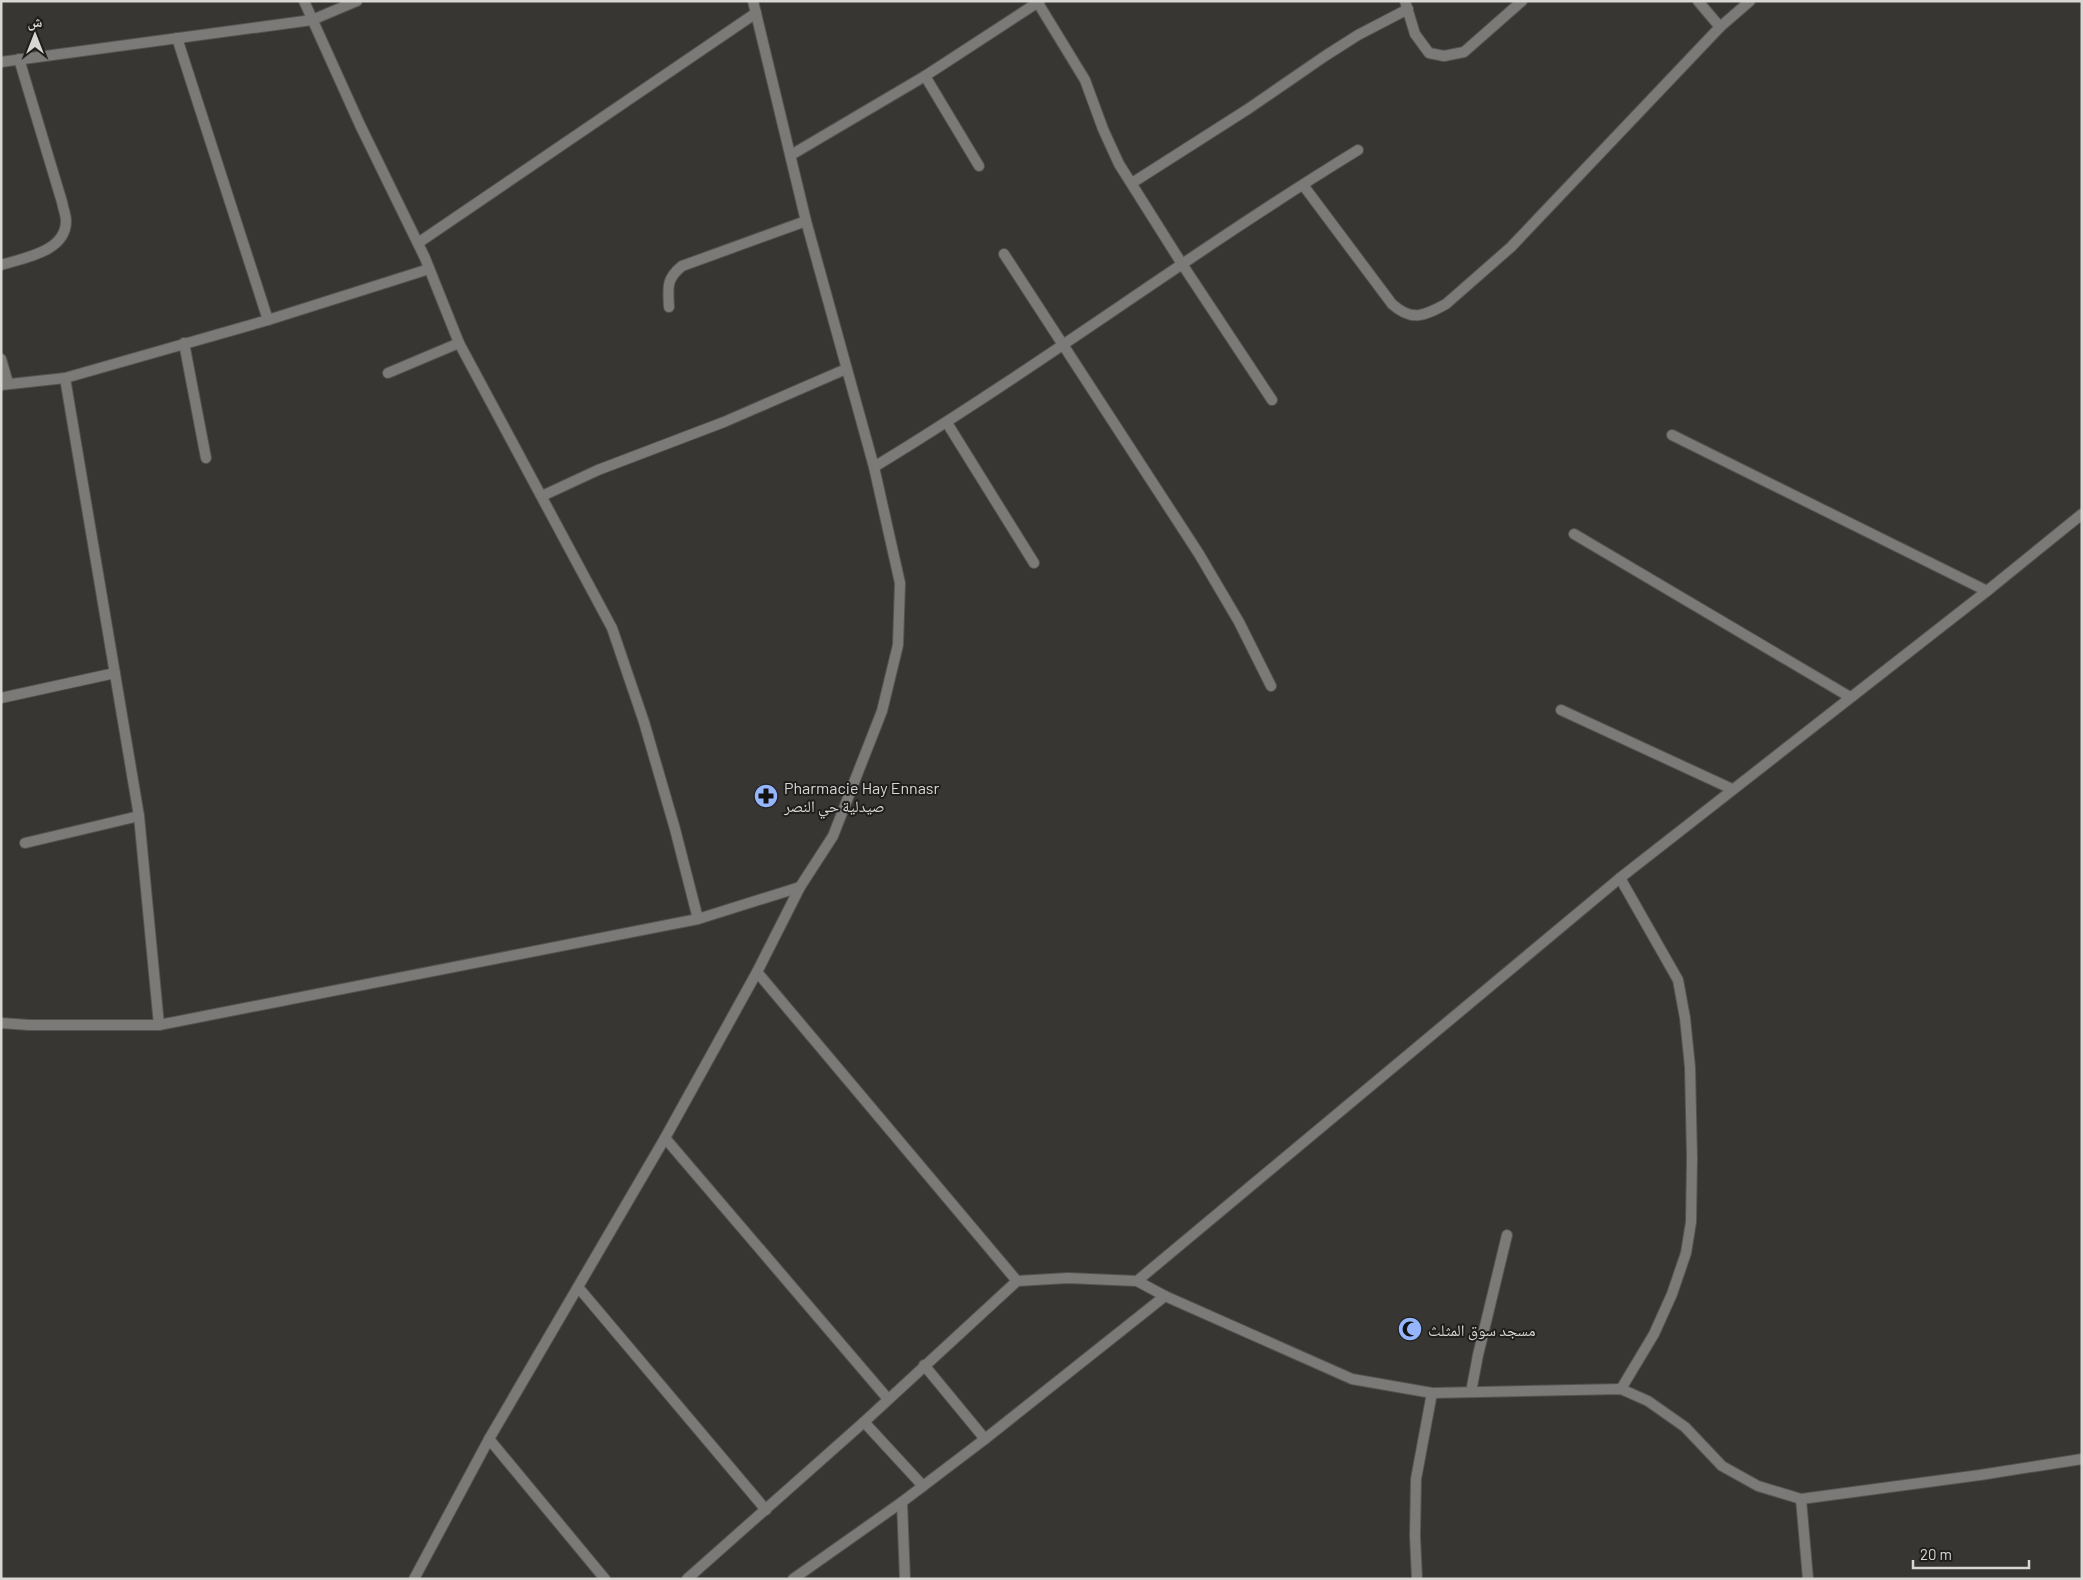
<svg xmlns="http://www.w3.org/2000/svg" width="2083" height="1580" font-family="Barlow,'Noto Naskh Arabic',sans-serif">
<rect width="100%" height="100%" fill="#383632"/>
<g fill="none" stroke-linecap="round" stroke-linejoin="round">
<g stroke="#55534f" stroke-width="12">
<g id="minor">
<path d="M304 1 360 125 425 258 459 343 612 628 644 722 675 829 698 919"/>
<path d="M1405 1 1415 34 1429 53 1444 56 1464 52 1522 1"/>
<path d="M1038 3 1085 80 1103 129 1119 164 1182 264 1272 400"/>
<path d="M1720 27 1750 1"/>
<path d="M177 38 268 320"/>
<path d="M1 62 312 20 357 1"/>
<path d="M925 76 979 166"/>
<path d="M791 155 925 76 1040 1"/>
<path d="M1132 183 1248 109 1325 56 1358 35 1408 9"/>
<path d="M1303 185 1392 304C1412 322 1424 316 1446 304L1511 247 1720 27 1698 1"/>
<path d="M418 243 756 13"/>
<path d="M1004 254 1199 554 1239 622 1271 686"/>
<path d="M1 265C23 258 66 252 66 221 66 215 63 208 62 202L19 59"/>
<path d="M669 307C668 287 666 279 682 266L806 221"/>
<path d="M184 343 206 458"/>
<path d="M1 359 8 383"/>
<path d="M388 373 459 343"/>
<path d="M65 378 139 816 159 1025"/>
<path d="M1 385 65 378 268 320 429 269"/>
<path d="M947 423 1034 563"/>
<path d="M1672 435 1987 591"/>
<path d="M874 467C1039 367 1193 251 1358 150"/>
<path d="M542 496 598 470 724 422 846 369"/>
<path d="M1574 534 1850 697"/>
<path d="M1 698 115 673"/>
<path d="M1561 710 1732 789"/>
<path d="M25 843 139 816"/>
<path d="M1620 878 1678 980 1685 1018 1690 1067 1692 1158 1691 1222 1686 1253 1672 1294 1654 1334 1621 1389"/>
<path d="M757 972 1017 1281 1068 1278 1137 1281 1620 878 1987 591 2082 514"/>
<path d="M665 1138 888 1399"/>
<path d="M578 1287 766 1510"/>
<path d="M1165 1296 1352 1379 1432 1393 1621 1389 1648 1401 1685 1427 1722 1466 1758 1486 1801 1499 1980 1475 2082 1459"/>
<path d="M924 1365 985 1439"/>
<path d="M1471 1392 1478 1355 1507 1235"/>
<path d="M864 1422 923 1486"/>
<path d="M489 1439 605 1579"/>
<path d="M1801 1499 1808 1579"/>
<path d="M902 1502 905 1579"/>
<path d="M687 1579 864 1422 1017 1281"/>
<path d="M793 1579 902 1502 985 1439 1165 1296 1137 1281"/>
<path d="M1417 1579 1415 1536 1416 1479 1432 1393"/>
</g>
</g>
<g stroke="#55534f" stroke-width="12">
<g id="tertiary">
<path d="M1 1023 29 1025H159L698 919 800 887"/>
<path d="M414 1579 489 1439 665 1138 757 972 800 887 833 836 882 711 898 645 900 583 874 467 806 221 753 1"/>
</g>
</g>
<use href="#minor" stroke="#7b7a78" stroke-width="10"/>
<use href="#tertiary" stroke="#7b7a78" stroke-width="10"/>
</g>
<defs>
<g id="pharmacy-disc" transform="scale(1.25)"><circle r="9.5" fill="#95b6fd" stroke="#1f1e1c"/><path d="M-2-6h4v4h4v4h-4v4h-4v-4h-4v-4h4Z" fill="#111"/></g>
<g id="mosque-disc" transform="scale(1.25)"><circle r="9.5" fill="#95b6fd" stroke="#1f1e1c"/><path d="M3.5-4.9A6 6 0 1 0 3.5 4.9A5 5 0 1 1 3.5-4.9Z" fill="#111"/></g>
</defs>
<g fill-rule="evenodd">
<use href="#pharmacy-disc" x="766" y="796"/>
<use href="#mosque-disc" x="1410" y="1329"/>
</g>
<g text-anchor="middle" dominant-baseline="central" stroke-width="4" stroke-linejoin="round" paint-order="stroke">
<g font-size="16" fill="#d8d7d4" stroke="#1f1e1c" text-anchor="start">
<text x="784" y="787">Pharmacie Hay Ennasr<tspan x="784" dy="18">صيدلية حي النصر</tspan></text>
<text x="1428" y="1329">مسجد سوق المثلث</text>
</g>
</g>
<rect width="2083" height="1580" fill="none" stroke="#d8d7d4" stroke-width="5"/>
<g transform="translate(35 35)" stroke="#1f1e1c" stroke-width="4" paint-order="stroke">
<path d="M0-4L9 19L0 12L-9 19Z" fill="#d8d7d4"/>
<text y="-8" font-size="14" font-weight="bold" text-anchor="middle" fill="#d8d7d4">ش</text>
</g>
<path d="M1913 1560v8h116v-8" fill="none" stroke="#d8d7d4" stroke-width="2.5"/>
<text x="1920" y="1560" font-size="15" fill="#d8d7d4" stroke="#1f1e1c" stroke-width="4" paint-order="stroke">20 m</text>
</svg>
